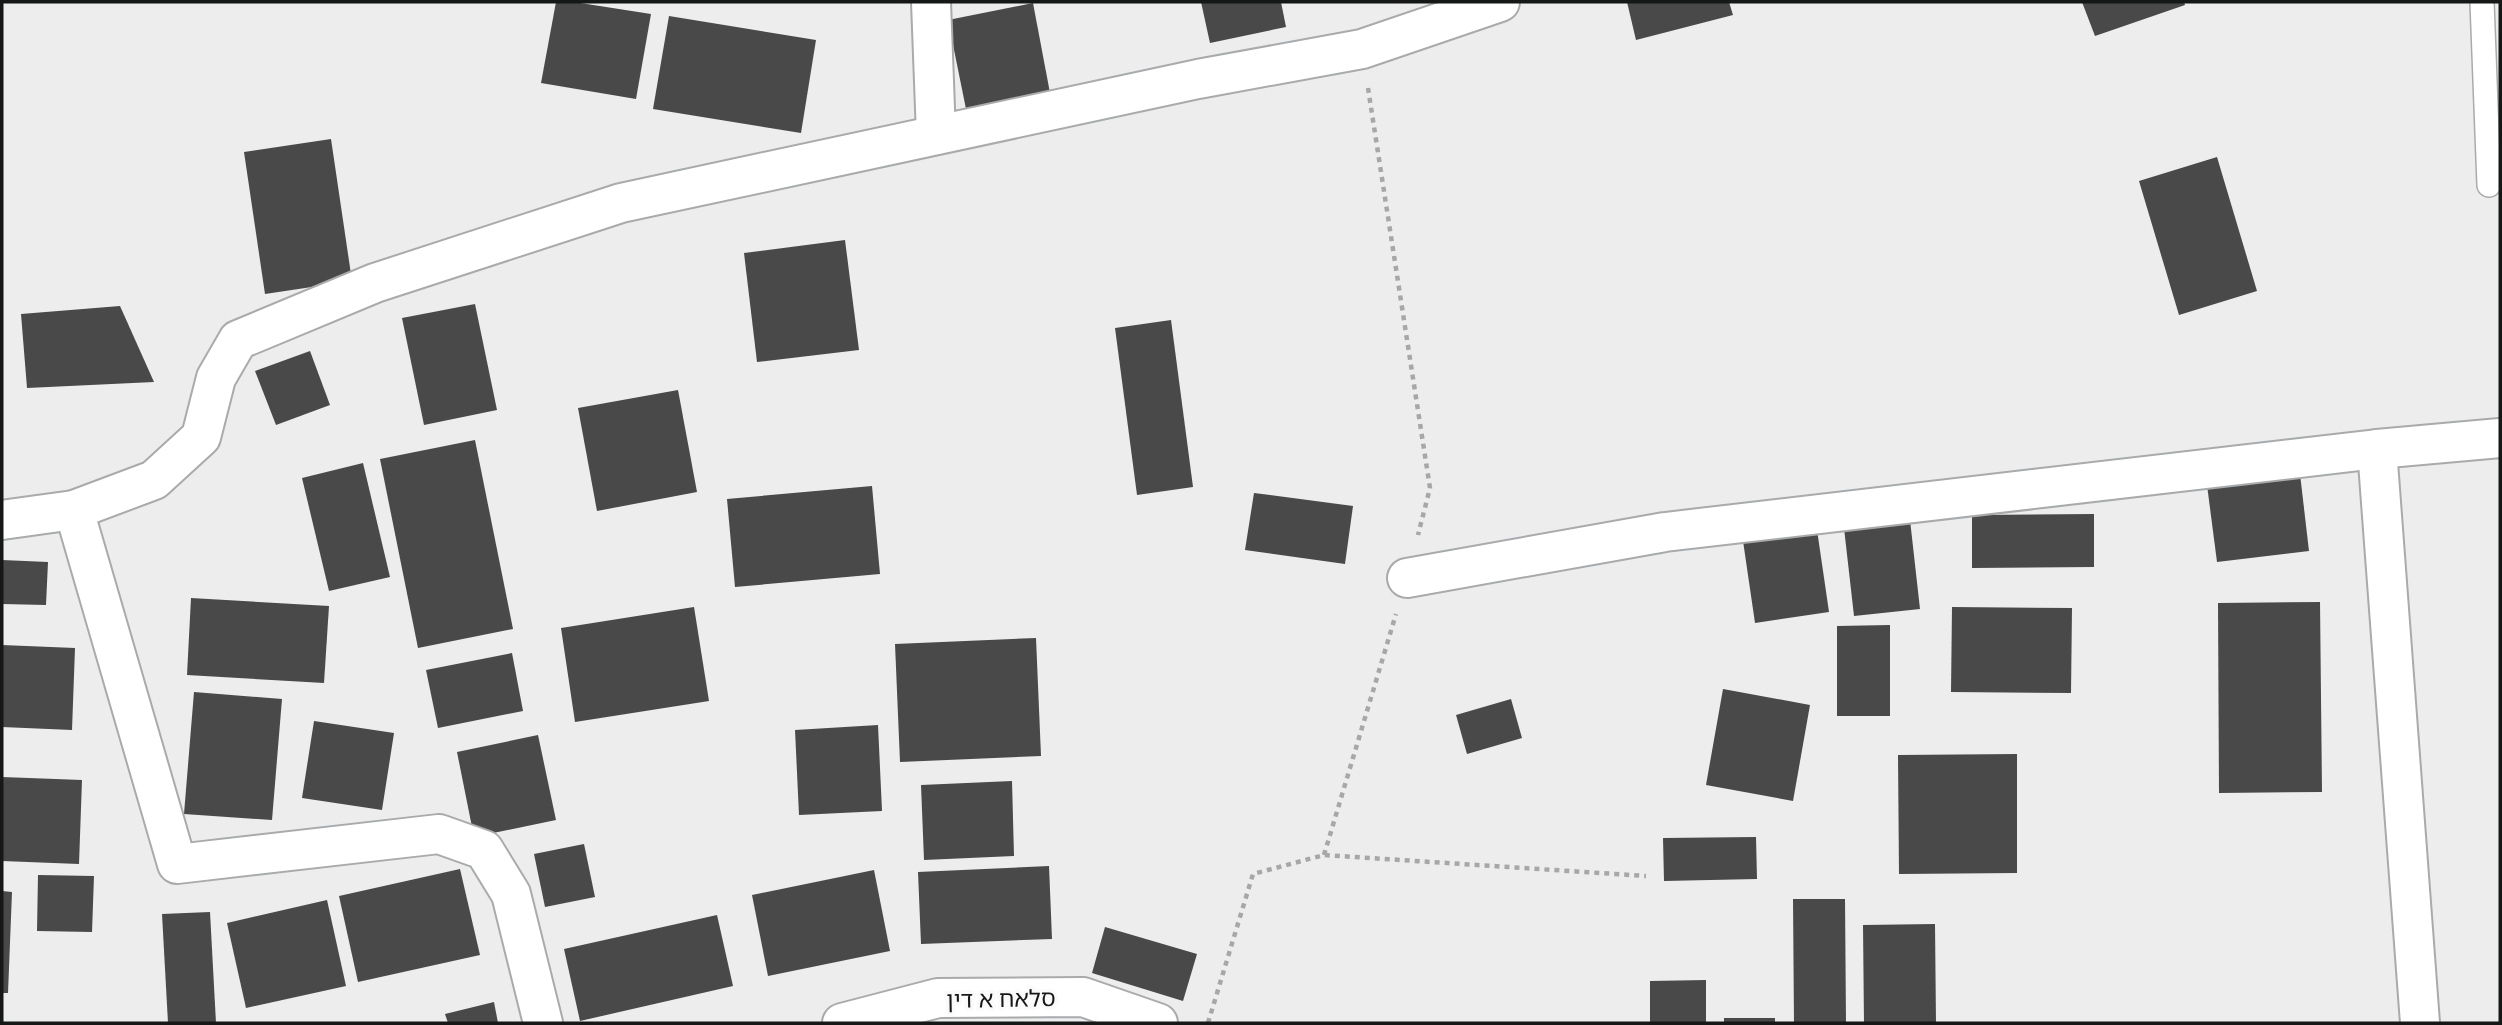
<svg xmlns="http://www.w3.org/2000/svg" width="2502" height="1025" font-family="'Golos Text','Noto Sans Hebrew',sans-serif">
<rect width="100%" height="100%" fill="#ededee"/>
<g fill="#49494a">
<path d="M556 2H574L651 14 636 99 541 83Z"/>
<path d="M1201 2H1281L1286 27 1210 43Z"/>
<path d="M1627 2H1729L1733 15 1636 40Z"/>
<path d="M2082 2H2184L2185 5 2095 36Z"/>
<path d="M1033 3 1050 93 966 109 948 20Z"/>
<path d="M669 16 816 40 801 133 653 109Z"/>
<path d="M331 139 352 281 265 294 244 152Z"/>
<path d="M2217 157 2257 291 2179 315 2139 181Z"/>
<path d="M845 240 859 350 757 362 744 253Z"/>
<path d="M475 304 497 410 424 425 402 318Z"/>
<path d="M120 306 154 382 27 388 21 314Z"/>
<path d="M1171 320 1193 487 1137 495 1115 328Z"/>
<path d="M310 351 330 405 276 425 255 371Z"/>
<path d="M678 390 697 492 597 511 578 408Z"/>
<path d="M475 440 513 629 418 648 380 459Z"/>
<path d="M363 463 390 577 329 591 302 478Z"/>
<path d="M2300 474 2309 551 2217 562 2207 485Z"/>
<path d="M872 486 880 574 735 587 727 499Z"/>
<path d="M1254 493 1353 506 1345 564 1245 550Z"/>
<path d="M2094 514V567L1972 568V515Z"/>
<path d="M1910 520 1920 609 1854 616 1844 528Z"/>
<path d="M1816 523 1829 612 1755 623 1742 534Z"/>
<path d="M2 560 48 562 46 605 2 604Z"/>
<path d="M191 598 329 606 324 683 187 675Z"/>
<path d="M2320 602 2322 792 2219 793 2218 603Z"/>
<path d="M694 607 709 701 575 722 561 628Z"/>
<path d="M1952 607 2072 608 2071 693 1951 692Z"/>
<path d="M1890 625V716H1837V626Z"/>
<path d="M1036 638 1041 756 900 762 895 644Z"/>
<path d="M2 645 75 648 72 730 2 727Z"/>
<path d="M512 653 523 711 438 728 426 670Z"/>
<path d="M1723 689 1810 705 1793 801 1706 785Z"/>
<path d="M194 692 282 699 272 820 184 814Z"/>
<path d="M1511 699 1522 738 1467 754 1456 715Z"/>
<path d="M314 721 394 733 382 810 302 798Z"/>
<path d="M878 725 882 811 799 815 795 730Z"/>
<path d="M538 735 556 820 474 837 457 752Z"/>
<path d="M2017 754V873L1899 874 1898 755Z"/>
<path d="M2 777 82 780 79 864 2 861Z"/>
<path d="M1012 781 1014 856 924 860 921 785Z"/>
<path d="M1756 837 1757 879 1664 881 1663 838Z"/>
<path d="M584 844 595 897 545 907 534 854Z"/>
<path d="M1049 866 1052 939 921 944 918 872Z"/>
<path d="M460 869 480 955 358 982 339 896Z"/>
<path d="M874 870 890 951 768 976 752 895Z"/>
<path d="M38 875 94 876 92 932 37 931Z"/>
<path d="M2 891 12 892 8 993H2Z"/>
<path d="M1793 899H1845L1846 1023H1794Z"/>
<path d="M327 900 346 986 246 1008 227 923Z"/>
<path d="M210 912 216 1023H168L162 914Z"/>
<path d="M717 915 733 986 580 1021 564 949Z"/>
<path d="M1935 924 1936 1023H1864L1863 925Z"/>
<path d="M1105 927 1197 954 1183 1001 1092 973Z"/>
<path d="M1706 980V1023H1650V981Z"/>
<path d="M494 1002 498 1023H448L445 1014Z"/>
<rect x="1724" y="1018" width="51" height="5"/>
</g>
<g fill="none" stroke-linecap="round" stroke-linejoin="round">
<g stroke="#a9aaab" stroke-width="26">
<path id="service" d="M2482 2 2489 185"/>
</g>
<g stroke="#a9aaab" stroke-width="42">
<g id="minor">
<path d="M931 2 936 135"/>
<path d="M2377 449 2420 1023"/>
<path d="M1407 578 1665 532 2377 449 2500 438"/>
</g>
</g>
<g stroke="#a9aaab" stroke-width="42">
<g id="tertiary">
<path d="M74 510 177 864 439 834 484 850 511 894 543 1023"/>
<path d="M2 520 74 510 154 480 201 437 216 378 238 340 375 283 621 203 1198 79 1362 49 1500 2"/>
<path d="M842 1023 938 998 1083 997 1158 1023"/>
</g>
</g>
<g stroke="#a7a7a8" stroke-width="4.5" stroke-dasharray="5 5" stroke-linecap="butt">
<path d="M1368 88 1430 488 1418 535"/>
<path d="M1324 855 1396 614"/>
<path d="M1208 1023 1253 874 1324 855 1646 876"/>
</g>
<use href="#service" stroke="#fff" stroke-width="23"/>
<use href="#minor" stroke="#fff" stroke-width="38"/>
<use href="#tertiary" stroke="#fff" stroke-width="38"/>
</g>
<g text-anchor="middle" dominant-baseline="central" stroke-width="7" stroke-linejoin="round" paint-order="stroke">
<g font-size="23" fill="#161717" stroke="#fafafb">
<text transform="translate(1001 998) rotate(-1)">סלאח א דין</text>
</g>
</g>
<rect width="2502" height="1025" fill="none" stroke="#161717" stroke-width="7"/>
</svg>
